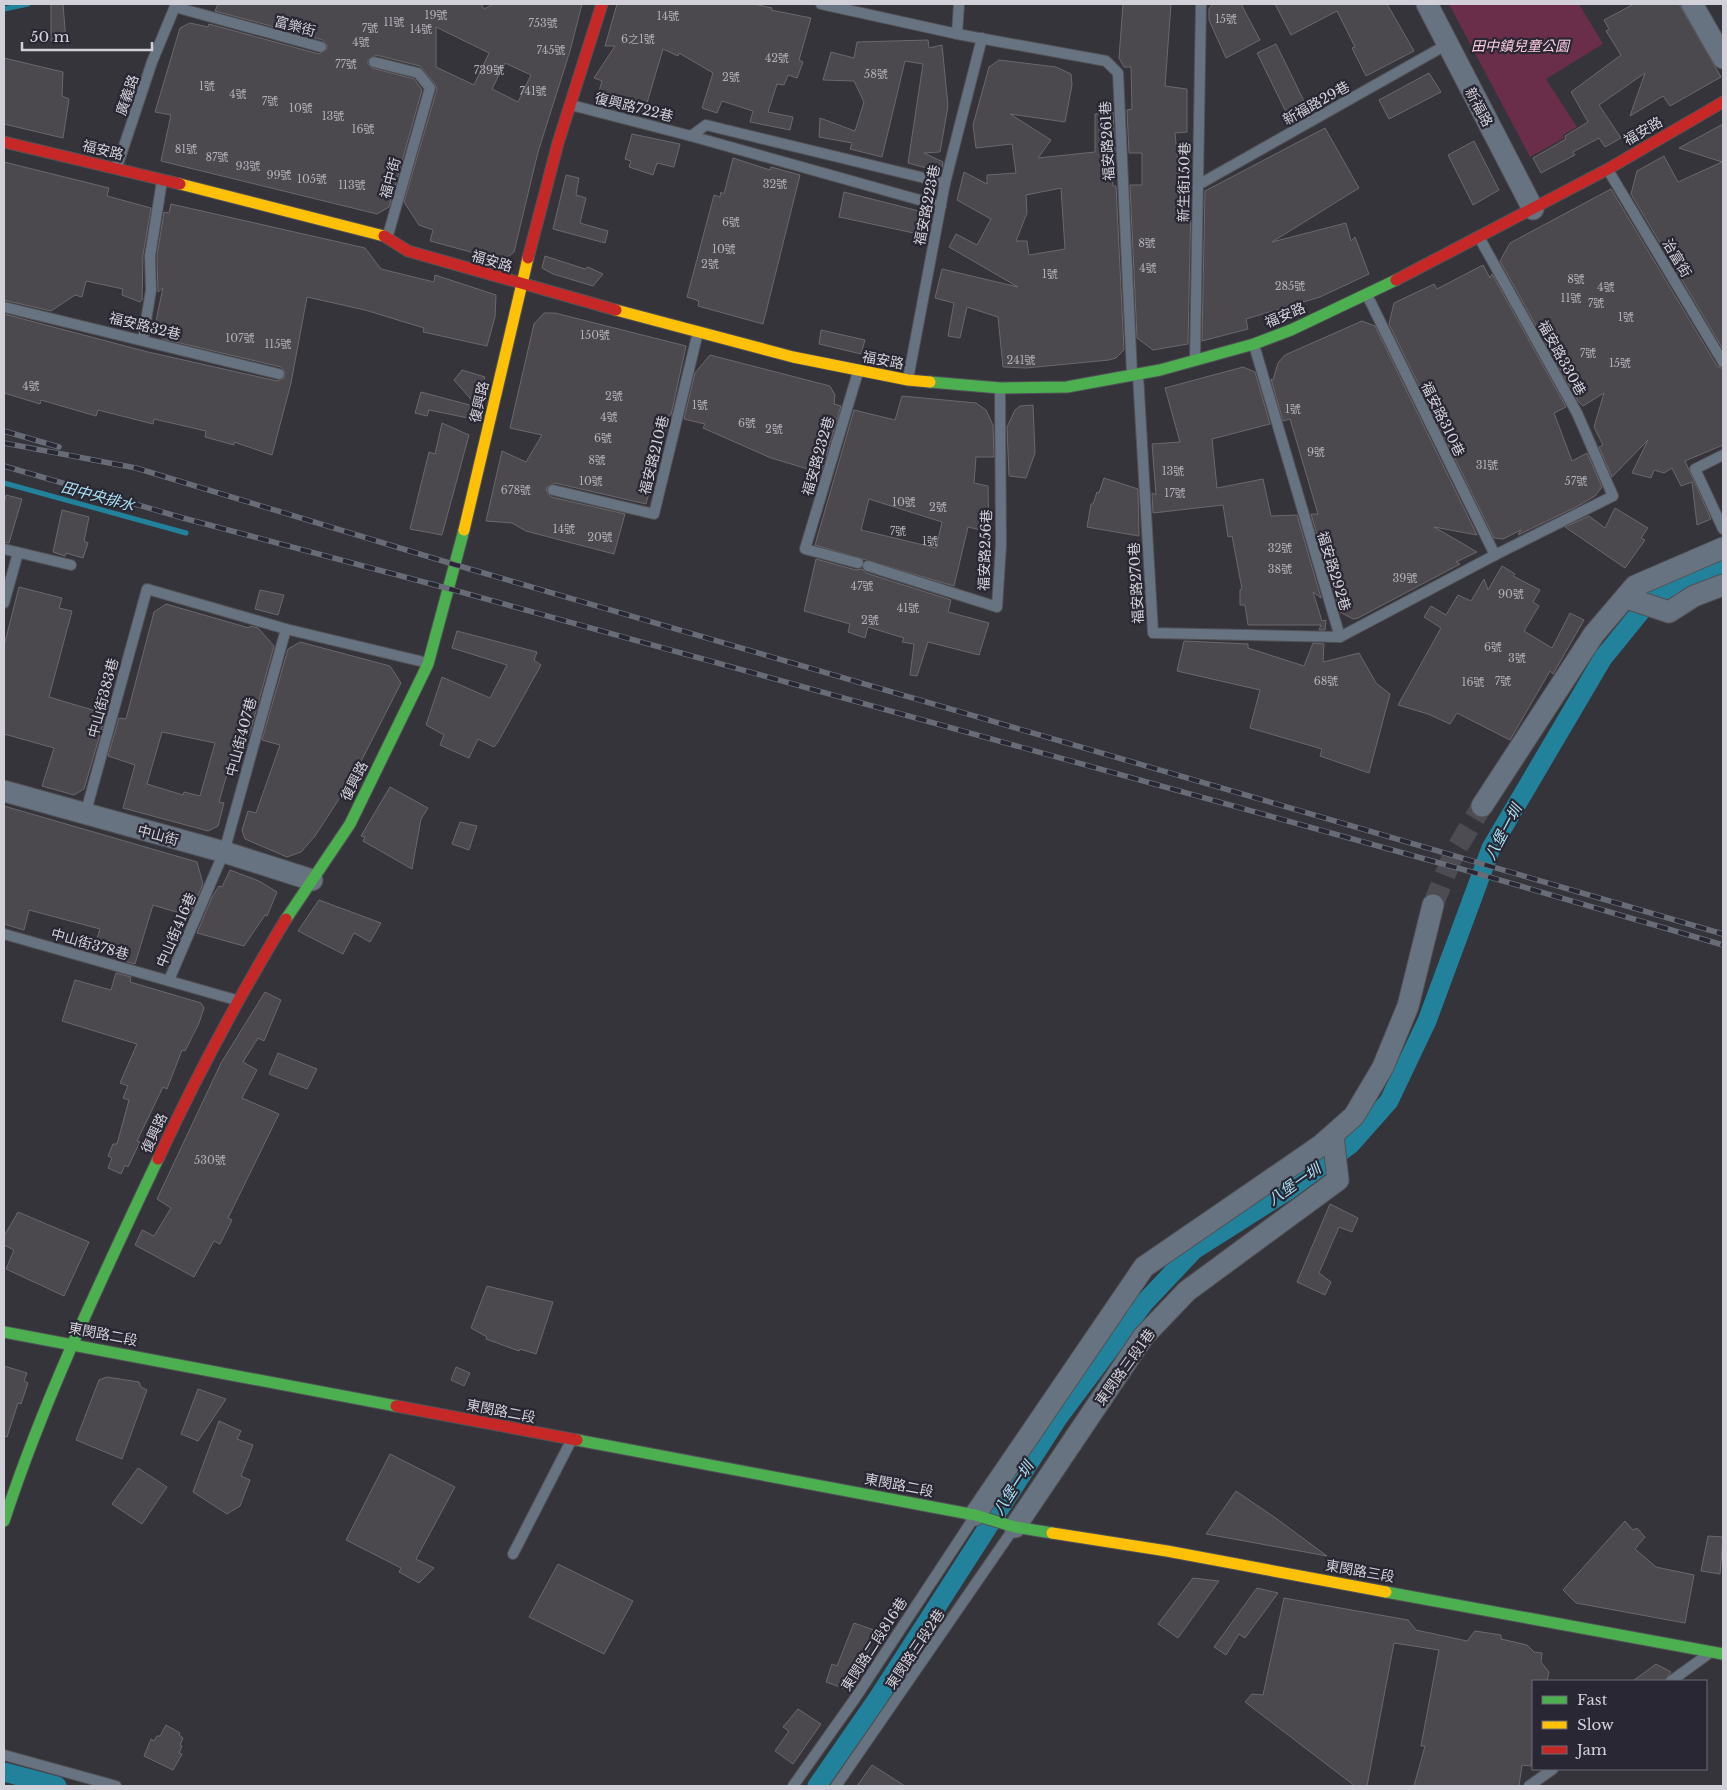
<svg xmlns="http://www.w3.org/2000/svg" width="1727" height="1790" font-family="'Libre Baskerville','Noto Sans TC',serif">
<rect width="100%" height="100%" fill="#34343a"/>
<path fill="#6a2d4a" d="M1449 4H1579L1603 44 1546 79 1577 127 1563 135 1564 138 1530 157Z"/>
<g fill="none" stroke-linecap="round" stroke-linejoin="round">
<g stroke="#22829c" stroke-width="5">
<path d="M4 9 28 4"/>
<path d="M4 483 186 533"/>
</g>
<g stroke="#22829c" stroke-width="19">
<path d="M4 1772 57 1786"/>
<path d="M817 1786 878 1698 1058 1418 1144 1303 1194 1250 1287 1191 1351 1144 1389 1101 1427 1021 1491 848 1603 658 1655 594 1723 568"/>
</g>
</g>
<g fill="#4b494e" stroke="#6a686d" fill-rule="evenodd">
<path d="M51 4H63L66 41H51Z"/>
<path d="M218 4H481L484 9 494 4H582L570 51 538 152 514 252 509 256 497 259 430 241 433 230 419 225 404 202 437 89 435 84 420 66 376 55 368 60V64L372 68 414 79 422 90 389 207 377 214 161 161 171 115 155 112 180 28 190 23 208 27 209 24 319 54 327 49V45L323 40 215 11ZM436 27 489 53 474 85 436 67ZM505 63 531 75 518 102 492 89Z"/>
<path d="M617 4H754L772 8 771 10 811 18 799 60 803 62 797 78 788 75 784 85 777 84 768 112 793 117 790 130 750 122 753 111 722 101 717 113 702 108 713 73 679 53 678 56 663 49 644 113 597 98 602 81 594 78 615 46H605Z"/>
<path d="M1123 4H1171L1165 86 1187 89V132L1175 133 1180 184H1189L1191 198 1188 344 1153 350 1137 338 1130 185H1142V153H1129L1127 110 1132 109 1131 67H1124L1119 58Z"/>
<path d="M1213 4H1241L1260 40 1226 58 1209 20V9Z"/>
<path d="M1275 4H1387L1414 51 1366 76 1352 48 1355 47 1337 11 1291 35Z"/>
<path d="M1634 4H1679L1721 77 1670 106 1663 96 1630 116 1645 73 1599 105 1621 138 1605 147 1599 138 1573 152 1575 155 1541 173 1533 158 1566 139 1565 136 1588 122 1571 92 1621 55 1606 31 1609 29 1604 20Z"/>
<path d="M928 40 929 48 942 45 948 106 940 152 924 153 943 162 941 172 908 163 923 64 905 61 882 157 850 149 852 143 819 137 820 118 855 131 864 102 854 81 823 80 831 52 854 58 857 42Z"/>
<path d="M1276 44 1307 107 1288 116 1257 53Z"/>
<path d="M4 58 63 72 62 96 69 99 63 138 4 124Z"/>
<path d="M999 60 1056 67 1071 74 1072 85 1065 122 1010 114 1051 140 1038 158 1095 152V114L1113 112 1115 153 1110 154 1113 186H1116L1124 350 1116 358 1109 360 1026 368 1003 367 998 317 967 307 960 338 948 336 954 303 935 298 942 269 1018 287 949 247 956 234 977 245 991 219 957 200 964 172 987 184V175L1016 173 1012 144 976 148 973 125 989 67ZM1061 188 1065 249 1029 255 1027 241H1016L1027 213 1026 195Z"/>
<path d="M1429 73 1441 92 1389 119 1379 100Z"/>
<path d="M1723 124V349L1631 194 1637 171 1664 156 1678 182 1722 162 1679 148Z"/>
<path d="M1325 128 1359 188 1272 242 1346 223 1351 241 1355 237 1369 274 1320 297 1246 319 1248 329 1202 341 1205 191Z"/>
<path d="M632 134 680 144 674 167 657 163 653 175 629 167 631 161 625 159Z"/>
<path d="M1474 141 1499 190 1473 205 1448 155Z"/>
<path d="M733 158 770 170 771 167 800 175 763 324 698 306 699 301 687 297 714 195 720 197 721 192 724 194Z"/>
<path d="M4 162 109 188 107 196 151 208 143 255 142 300 140 302 122 295 123 289 86 281 82 297 75 295 51 311 4 300Z"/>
<path d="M566 175 579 178 576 195 586 198 580 223 608 231 605 243 553 229Z"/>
<path d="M1611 189 1717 366 1723 369V445L1685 461 1711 519 1697 525 1692 482 1681 486 1672 468 1664 473 1654 470 1651 478 1632 473 1648 440 1612 477 1599 447 1603 445 1594 427 1604 393 1583 406 1578 401 1500 261 1510 243Z"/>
<path d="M844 192 927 213 923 235 839 217Z"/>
<path d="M171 204 365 248 381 269 434 282 435 275 496 295 495 317 487 346 423 332 424 328 365 310 307 297 291 383 272 455 234 442V445L205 437 206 431 154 419 153 424 98 410 96 416 41 400 40 404 4 393V314L148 352 277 381 284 378 285 372 281 367 163 339 154 330 163 288 158 292 157 256 164 212 169 213Z"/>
<path d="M545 256 585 269 588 267 603 274 593 286 553 274 542 268Z"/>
<path d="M1483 265 1490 278 1492 274 1566 407 1554 413 1572 461 1587 453 1602 487 1595 496 1576 507 1518 535 1521 530 1503 539 1494 538 1389 324 1394 303 1434 284 1437 289Z"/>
<path d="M544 313H555L686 346 671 415H669L646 504 555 483 546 488 547 492 551 497 625 514 614 554 526 531 512 523 486 521 502 451 526 462 542 435 510 428 534 324Z"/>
<path d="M1362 321 1375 326 1477 535 1434 527 1477 552 1456 562 1460 564 1358 618 1353 619 1340 612 1311 514H1318L1290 419 1283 421 1271 379 1273 380 1278 363 1285 355Z"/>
<path d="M821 330 865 340 861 354 819 344Z"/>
<path d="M710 355 830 386 835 395 834 404 841 406 821 473 771 458 703 428 705 424 684 419 695 373Z"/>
<path d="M1243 367 1255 372 1270 424 1212 439 1217 488 1263 479 1271 516 1297 515 1321 598 1313 592 1322 621 1326 620 1325 630H1319L1321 625H1248L1245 605H1240V590L1242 589 1232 536 1228 537 1223 505 1153 513 1152 493 1156 495 1152 444 1180 442 1165 388Z"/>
<path d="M462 370 485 377 477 406 454 380Z"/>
<path d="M421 392 477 407 473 419 429 410 427 416 415 413Z"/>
<path d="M902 396 976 403 986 410 993 425 994 457H976L974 483 988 486 989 532 968 527 954 586 815 545 854 410 895 420ZM869 499 942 522 936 548 861 530Z"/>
<path d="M1033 405 1035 453 1026 478 1009 476 1007 427 1015 410 1020 406Z"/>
<path d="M442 423 469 435 442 535 410 529 429 452 435 454Z"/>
<path d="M1104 478 1138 489 1139 536 1087 527 1091 504H1093L1097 492 1099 493Z"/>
<path d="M6 495 22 499 9 543 4 542V503Z"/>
<path d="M1615 508 1648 528 1641 538 1645 540 1625 568 1565 527 1589 516 1605 528Z"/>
<path d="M62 510 89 517 84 541 88 543 83 558 66 553 65 556 53 552Z"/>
<path d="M816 559 856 570 862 569 866 573 951 600 948 612 989 623 979 655 928 642 917 676 910 675 914 644 902 642 904 638 868 627 865 638 848 632 850 624 804 611Z"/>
<path d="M1502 566 1515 574 1513 576 1540 590 1533 602 1539 606 1524 631 1552 648 1570 613 1584 620 1553 674 1550 671 1510 740 1457 713 1450 724 1428 714 1398 705 1441 628 1424 617 1431 606 1446 615 1458 595 1471 601 1484 579 1488 590Z"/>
<path d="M19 587 62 598 59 608 72 611 49 697 106 714 84 789 74 795 42 786 54 748 4 734V646Z"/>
<path d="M260 590 284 595 278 615 255 609Z"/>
<path d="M166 604 249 628 250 626 258 628 274 646 249 736 245 735 241 748 236 747 225 781 219 802 224 803 218 826 208 831 123 808 135 765 108 756 119 718 126 719 154 612ZM162 732 215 743 200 796 184 792 183 795 147 784Z"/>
<path d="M457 631 537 652 534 660 541 665 498 742 494 747 478 739 469 758 440 745 444 735 426 725 442 677 490 698 507 665 452 648Z"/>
<path d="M1184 641 1248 644V648L1304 666 1313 643 1324 644 1323 662 1359 653 1376 683 1390 694 1369 773 1320 756 1322 749 1250 728 1260 690 1177 671Z"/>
<path d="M300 642 390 666 401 683 352 779 315 836 301 852 287 857 245 839 242 830 248 811 256 813 280 745 262 740 288 649Z"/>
<path d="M390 787 428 808 421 819 412 869 363 841 365 837 361 836Z"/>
<path d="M4 806 197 862 203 884 189 916 153 905 135 964 121 960 122 956 94 948 100 929 29 910 24 930 4 924Z"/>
<path d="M460 822 477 826 469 850 452 844Z"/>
<path d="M230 870 259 881 277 892 267 916 265 915 244 946 197 933 212 897 219 886 222 887Z"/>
<path d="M319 900 381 923 370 942 354 933 343 954 298 931Z"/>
<path d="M116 973 131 977 130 982 201 1003 204 1008 199 1023 185 1051 182 1050 167 1089 163 1087 137 1141 140 1142 128 1167 125 1165 121 1174 108 1168 112 1158 108 1156 113 1144H117L129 1100 123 1098 128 1086 120 1083 137 1044 62 1021 75 980 111 990Z"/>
<path d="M265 992 281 1000 264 1041 258 1038 243 1062 257 1070 242 1098 279 1114 228 1218 232 1220 220 1244 214 1241 194 1277 135 1245 142 1230 154 1236 171 1208 157 1199 221 1063Z"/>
<path d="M278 1053 317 1069 307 1089 269 1074Z"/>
<path d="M1330 1204 1358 1218 1352 1232 1339 1227 1319 1273 1331 1282 1325 1295 1297 1282Z"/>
<path d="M18 1212 89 1242 64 1296 6 1269 14 1250 4 1245V1236Z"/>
<path d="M487 1286 553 1302 536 1354 520 1349 519 1351 486 1339 487 1337 471 1328Z"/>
<path d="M4 1366 27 1373 24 1381 28 1383 21 1404 18 1403 7 1437 4 1436Z"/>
<path d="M456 1367 470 1373 464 1386 451 1380Z"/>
<path d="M107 1377 139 1382 141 1387 147 1390 122 1459 76 1440 99 1380Z"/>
<path d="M198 1389 226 1399 198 1441 181 1434Z"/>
<path d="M219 1421 241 1431 237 1439 253 1445 241 1476 250 1480 240 1506 227 1514 193 1492Z"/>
<path d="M390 1454 455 1487 416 1559 434 1568 419 1583 399 1572 401 1568 346 1540Z"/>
<path d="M138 1468 167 1487 142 1524 112 1504Z"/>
<path d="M1236 1491 1277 1519 1327 1556 1206 1534Z"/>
<path d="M1625 1521 1633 1530 1637 1528 1645 1537 1635 1549 1656 1567 1694 1575 1685 1623 1576 1603 1563 1590Z"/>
<path d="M1708 1536 1723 1537 1720 1574 1701 1571Z"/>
<path d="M558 1564 633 1601 604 1654 529 1617Z"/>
<path d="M1193 1578 1219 1581 1178 1638 1158 1624Z"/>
<path d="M1257 1588 1278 1593 1245 1638 1239 1634 1226 1655 1214 1647Z"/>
<path d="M1284 1598 1408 1620 1416 1630 1467 1641 1475 1631 1501 1635V1639L1527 1645 1534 1652 1542 1653 1541 1662 1549 1672 1547 1681H1533V1753L1531 1766 1522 1765 1519 1786H1414L1425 1746H1421L1439 1650 1394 1643 1367 1786H1355L1245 1702 1252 1694 1263 1695Z"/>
<path d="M854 1623 877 1631 859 1672 854 1671 848 1690 826 1682 832 1664 837 1666Z"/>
<path d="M1656 1664 1671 1672 1664 1681H1633Z"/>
<path d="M798 1709 821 1724 793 1764 775 1751 789 1731 783 1727Z"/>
<path d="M166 1725 180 1733 179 1735 183 1738 180 1745 182 1746 179 1753 182 1754 173 1770 144 1756 151 1739 154 1741 157 1736H160Z"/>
<path d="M872 1765 905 1786H857Z"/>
</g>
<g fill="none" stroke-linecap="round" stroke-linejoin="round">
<path stroke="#4c4c52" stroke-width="21" stroke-dasharray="21 11" stroke-linecap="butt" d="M1433 905 1454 853 1482 806"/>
<g stroke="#515156" stroke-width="12">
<g id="lane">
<path d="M821 4 957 34 1106 61 1118 73 1132 374"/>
<path d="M175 7 321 47"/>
<path d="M957 34 959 4"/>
<path d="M374 62 418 73 430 88 388 235"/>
<path d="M571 105 691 136 941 206"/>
<path d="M691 136 706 125 945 183"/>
<path d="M117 167 152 62 176 4"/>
<path d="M1608 170 1723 362"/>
<path d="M1198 185 1446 45"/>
<path d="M1367 295 1495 555"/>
<path d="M4 307 279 374"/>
<path d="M143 339 151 290 150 256 162 181"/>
<path d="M1254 345 1340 637 1495 555 1613 496 1577 413 1480 239"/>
<path d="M1195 359 1201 4"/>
<path d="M1138 375 1153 633 1340 637"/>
<path d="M908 379 945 183 982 38"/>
<path d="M1723 455 1695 469 1723 529"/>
<path d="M553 490 654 514 698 332"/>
<path d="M4 549 71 565"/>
<path d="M858 563 805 549 858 372"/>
<path d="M868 566 997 607 1001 545 1000 389"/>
<path d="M4 603 18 553"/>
<path d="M85 815 147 589 286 629 428 663"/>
<path d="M4 934 236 1000"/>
<path d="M169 980 224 852 286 629"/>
<path d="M513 1554 571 1441"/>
<path d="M1671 1681 1707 1655"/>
<path d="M4 1755 116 1786"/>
<path d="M793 1786 856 1697 975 1516"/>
<path d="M836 1786 1014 1528"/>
<path d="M1529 1786 1553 1769"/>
</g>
</g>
<g stroke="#515156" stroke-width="23">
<g id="street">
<path d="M1427 4 1533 209"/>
<path d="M1692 4 1723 58"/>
<path d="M1627 598 1669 612 1694 596 1723 585"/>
<path d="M4 791 224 852 312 880"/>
<path d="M1482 806 1594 634 1635 586 1723 548"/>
<path d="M975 1515 1144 1267 1320 1146 1354 1116 1383 1067 1408 1006 1433 905"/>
<path d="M1015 1527 1143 1337 1187 1291 1338 1180 1333 1136"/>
</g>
</g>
<g stroke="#515156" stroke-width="13">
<g id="fast">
<path d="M930 382 1000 388 1067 387 1160 370 1254 344 1291 330 1396 280"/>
<path d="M286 919 350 824 428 664 464 530"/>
<path d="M4 1332 396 1406"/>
<path d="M577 1440 975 1515 1015 1527 1052 1533"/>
<path d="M4 1521C45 1396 102 1278 158 1159"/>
<path d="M1386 1592 1723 1654"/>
</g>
</g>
<g stroke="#515156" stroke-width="13">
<g id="slow">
<path d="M180 184 384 236"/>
<path d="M616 310 793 357 908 380 930 382"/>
<path d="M464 530 528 258"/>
<path d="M1052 1533 1167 1551 1386 1592"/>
</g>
</g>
<g stroke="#515156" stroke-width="13">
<g id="jam">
<path d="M4 142 180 184"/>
<path d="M384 236 408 251 616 310"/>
<path d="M528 258 558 143 602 4"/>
<path d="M1396 280 1608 169 1723 102"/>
<path d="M158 1159C197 1075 238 998 286 919"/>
<path d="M396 1406 577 1440"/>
</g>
</g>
<use href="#lane" stroke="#687381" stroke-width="10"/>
<use href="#street" stroke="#687381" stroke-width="21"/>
<use href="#fast" stroke="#4caf50" stroke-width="11"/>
<use href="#slow" stroke="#ffc107" stroke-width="11"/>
<use href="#jam" stroke="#c62828" stroke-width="11"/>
<g stroke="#676c76" stroke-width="5.5">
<g id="rail">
<path d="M4 431 59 447"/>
<path d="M4 443 136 468 456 565 1723 934"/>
<path d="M4 466 183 518 450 589 1472 872 1723 945"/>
</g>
</g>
<use href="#rail" stroke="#282733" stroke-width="4" stroke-dasharray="11" stroke-linecap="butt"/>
</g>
<g text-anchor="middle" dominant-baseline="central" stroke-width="4.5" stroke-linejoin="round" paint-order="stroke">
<g font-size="11" fill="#b0afb6">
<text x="436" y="15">19號</text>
<text x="668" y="16">14號</text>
<text x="1226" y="19">15號</text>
<text x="394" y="22">11號</text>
<text x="543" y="23">753號</text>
<text x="370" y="28">7號</text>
<text x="421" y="29">14號</text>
<text x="638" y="39">6之1號</text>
<text x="361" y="42">4號</text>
<text x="551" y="50">745號</text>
<text x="777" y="58">42號</text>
<text x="346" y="64">77號</text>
<text x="489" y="70">739號</text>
<text x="876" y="74">58號</text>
<text x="731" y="77">2號</text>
<text x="207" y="86">1號</text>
<text x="533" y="91">741號</text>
<text x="238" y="94">4號</text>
<text x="270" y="101">7號</text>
<text x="301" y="108">10號</text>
<text x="333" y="116">13號</text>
<text x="363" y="129">16號</text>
<text x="186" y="149">81號</text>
<text x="217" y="157">87號</text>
<text x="248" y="166">93號</text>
<text x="279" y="175">99號</text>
<text x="312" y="179">105號</text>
<text x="775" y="184">32號</text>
<text x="352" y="185">113號</text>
<text x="731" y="222">6號</text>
<text x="1147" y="243">8號</text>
<text x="724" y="249">10號</text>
<text x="710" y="264">2號</text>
<text x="1148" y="268">4號</text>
<text x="1050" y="274">1號</text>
<text x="1576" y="279">8號</text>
<text x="1290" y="286">285號</text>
<text x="1606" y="287">4號</text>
<text x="1571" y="298">11號</text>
<text x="1596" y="303">7號</text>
<text x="1626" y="317">1號</text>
<text x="595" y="335">150號</text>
<text x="240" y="338">107號</text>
<text x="278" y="344">115號</text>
<text x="1588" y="353">7號</text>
<text x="1021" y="360">241號</text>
<text x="1620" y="363">15號</text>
<text x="31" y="386">4號</text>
<text x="614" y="396">2號</text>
<text x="700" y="405">1號</text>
<text x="1293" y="409">1號</text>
<text x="609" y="417">4號</text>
<text x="747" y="423">6號</text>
<text x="774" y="429">2號</text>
<text x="603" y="438">6號</text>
<text x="1316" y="452">9號</text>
<text x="597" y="460">8號</text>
<text x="1487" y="465">31號</text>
<text x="1173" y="471">13號</text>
<text x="591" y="481">10號</text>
<text x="1576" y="481">57號</text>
<text x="516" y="490">678號</text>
<text x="1175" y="493">17號</text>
<text x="904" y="502">10號</text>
<text x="938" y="507">2號</text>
<text x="564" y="529">14號</text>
<text x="898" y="531">7號</text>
<text x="600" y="537">20號</text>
<text x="930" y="541">1號</text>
<text x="1280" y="548">32號</text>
<text x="1280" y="569">38號</text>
<text x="1405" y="578">39號</text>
<text x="862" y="586">47號</text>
<text x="1511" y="594">90號</text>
<text x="908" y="608">41號</text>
<text x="870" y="620">2號</text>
<text x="1493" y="647">6號</text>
<text x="1517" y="658">3號</text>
<text x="1326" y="681">68號</text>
<text x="1503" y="681">7號</text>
<text x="1473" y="682">16號</text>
<text x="210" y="1160">530號</text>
</g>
<g font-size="14" fill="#d2d1d9" stroke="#282733">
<text transform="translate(295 26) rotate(15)">富樂街</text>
<text transform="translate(127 95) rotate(-71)">廣義路</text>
<text transform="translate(1316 103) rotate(-29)">新福路29巷</text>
<text transform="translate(634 107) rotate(14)">復興路722巷</text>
<text transform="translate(1479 107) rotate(62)">新福路</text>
<text transform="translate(1643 131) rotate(-30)">福安路</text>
<text transform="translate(1107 141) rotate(-93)">福安路261巷</text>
<text transform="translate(103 150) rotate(14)">福安路</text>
<text transform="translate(390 178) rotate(-75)">福中街</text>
<text transform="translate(1184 182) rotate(-89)">新生街150巷</text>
<text transform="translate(927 205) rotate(-79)">福安路223巷</text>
<text transform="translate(1677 258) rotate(59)">治富街</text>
<text transform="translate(492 261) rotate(17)">福安路</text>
<text transform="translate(1285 315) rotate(-23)">福安路</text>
<text transform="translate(145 326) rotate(14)">福安路32巷</text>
<text transform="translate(1562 358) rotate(61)">福安路330巷</text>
<text transform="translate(883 360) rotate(11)">福安路</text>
<text transform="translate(479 402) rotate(-77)">復興路</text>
<text transform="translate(1443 419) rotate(64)">福安路310巷</text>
<text transform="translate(654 455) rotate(-76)">福安路210巷</text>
<text transform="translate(818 456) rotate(-74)">福安路232巷</text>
<text transform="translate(985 550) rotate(-88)">福安路256巷</text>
<text transform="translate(1334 571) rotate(73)">福安路292巷</text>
<text transform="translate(1136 583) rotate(-93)">福安路270巷</text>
<text transform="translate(103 698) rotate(-75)">中山街383巷</text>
<text transform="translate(241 737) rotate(-75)">中山街407巷</text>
<text transform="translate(354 781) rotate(-63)">復興路</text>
<text transform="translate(158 835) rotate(15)">中山街</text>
<text transform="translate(176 930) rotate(-67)">中山街416巷</text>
<text transform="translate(90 944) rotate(16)">中山街378巷</text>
<text transform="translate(154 1133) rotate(-65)">復興路</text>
<text transform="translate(103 1334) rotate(11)">東閔路二段</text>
<text transform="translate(1125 1367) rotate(-54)">東閔路三段1巷</text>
<text transform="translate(501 1411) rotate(11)">東閔路二段</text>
<text transform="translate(899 1485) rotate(11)">東閔路二段</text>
<text transform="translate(1360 1571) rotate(10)">東閔路三段</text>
<text transform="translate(874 1644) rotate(-57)">東閔路二段816巷</text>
<text transform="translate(915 1649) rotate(-56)">東閔路三段2巷</text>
</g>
<g font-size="14" font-style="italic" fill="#fdcbdd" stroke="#282733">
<text x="1520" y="46">田中鎮兒童公園</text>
</g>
<g font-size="15" font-style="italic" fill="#aae1f4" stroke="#282733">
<text transform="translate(98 496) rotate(15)">田中央排水</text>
<text transform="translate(1503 832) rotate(-62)">八堡一圳</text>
<text transform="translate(1294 1184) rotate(-35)">八堡一圳</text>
<text transform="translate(1013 1488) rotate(-57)">八堡一圳</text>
</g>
</g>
<rect width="1727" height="1790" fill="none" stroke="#d2d1d9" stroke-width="10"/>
<rect x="1532" y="1680" width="175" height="90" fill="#282733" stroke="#6c6b75"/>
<rect x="1542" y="1696" width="25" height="8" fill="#4caf50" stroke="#6c6b75"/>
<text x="1577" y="1705" font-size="15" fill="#d2d1d9">Fast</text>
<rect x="1542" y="1721" width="25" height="8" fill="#ffc107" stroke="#6c6b75"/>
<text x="1577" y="1730" font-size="15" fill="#d2d1d9">Slow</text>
<rect x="1542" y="1746" width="25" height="8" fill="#c62828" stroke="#6c6b75"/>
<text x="1577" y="1755" font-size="15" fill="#d2d1d9">Jam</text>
<path d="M22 42v8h130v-8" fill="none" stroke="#d2d1d9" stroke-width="2.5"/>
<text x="30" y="42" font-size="15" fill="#d2d1d9" stroke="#282733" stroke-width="4" paint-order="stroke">50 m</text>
</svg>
